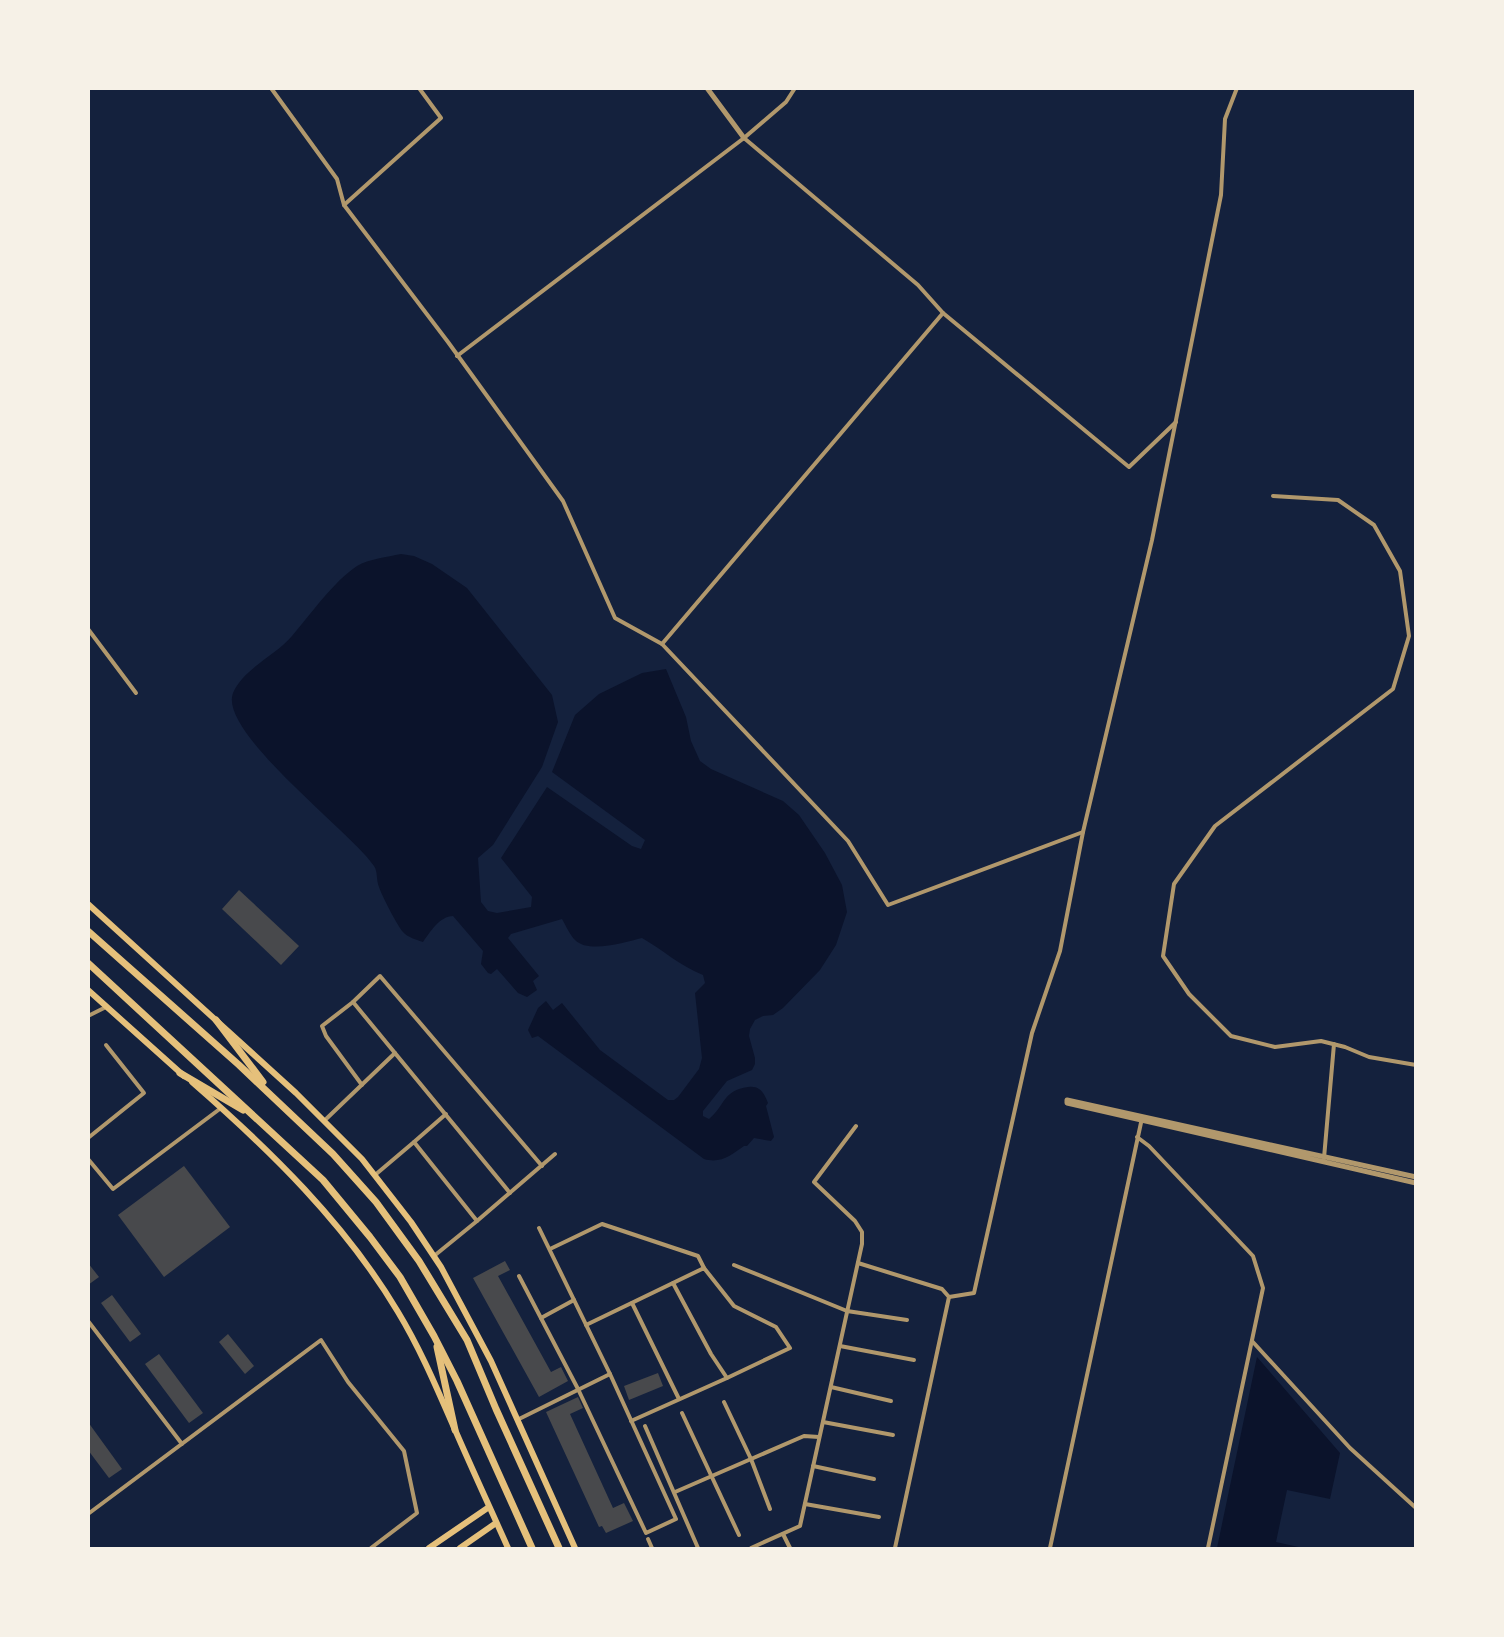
<svg xmlns="http://www.w3.org/2000/svg" width="1504" height="1637" font-family="'PT Sans Narrow',sans-serif">
<rect width="100%" height="100%" fill="#14213d"/>
<g fill="#0b132b">
<path d="M401 554 414 556 432 564 467 588 552 695 558 722 542 767 493 845 478 858 481 902 488 911 497 913 531 907 532 897 501 858 547 787 632 846 641 849 645 840 552 772 575 715 599 694 642 673 666 669 686 717 691 741 700 761 711 769 783 801 799 815 825 853 842 885 847 912 836 945 820 970 783 1008 773 1015 763 1016 755 1020 750 1029 749 1036 755 1058V1064L752 1070 727 1081 703 1111V1116L709 1119C725 1106 723 1090 748 1087 760 1085 764 1093 768 1103L766 1106 774 1137 771 1141 754 1138 747 1146H744C731 1155 721 1164 704 1159L538 1036 532 1038 528 1030 538 1008 546 1001 553 1010 562 1003 600 1050 668 1100H674L678 1097 699 1069 702 1058 695 993 705 983 703 975C680 966 663 950 642 938 626 942 589 954 575 940 570 935 566 926 562 919L511 934 508 938 539 976 533 981 537 990 527 997 518 993 497 969 491 974 488 973 481 964 483 951 453 916C440 916 430 932 423 942 417 940 407 937 403 932 397 925 382 896 379 887 376 880 378 872 374 866 351 832 218 732 233 693 244 668 275 656 292 636 311 614 333 582 357 566 369 559 387 557 401 554Z"/>
<path d="M1257 1357 1340 1453 1330 1499 1287 1490 1276 1542 1303 1548H1217Z"/>
</g>
<g fill="#48494c">
<path d="M239 890 299 946 281 965 222 909Z"/>
<path d="M184 1166 230 1227 164 1277 118 1215Z"/>
<path d="M505 1261 510 1270 498 1276 551 1372 561 1367 568 1381 539 1397 473 1278Z"/>
<path d="M88 1263 99 1277 88 1285Z"/>
<path d="M112 1295 141 1334 130 1342 101 1303Z"/>
<path d="M228 1334 254 1366 245 1374 219 1342Z"/>
<path d="M159 1354 203 1413 189 1423 145 1364Z"/>
<path d="M658 1373 663 1386 629 1400 624 1386Z"/>
<path d="M578 1397 583 1408 570 1414 613 1508 624 1503 633 1521 606 1533 602 1526 599 1527 546 1412Z"/>
<path d="M88 1422 122 1469 109 1478 88 1450Z"/>
</g>
<g fill="none" stroke-linecap="round" stroke-linejoin="round">
<g stroke="#b1986c" stroke-width="4">
<path d="M271 88 337 179 344 205"/>
<path d="M419 88 441 118 344 205 448 342 563 501 615 618 662 644 848 841 888 905 1083 832"/>
<path d="M744 138 918 285 943 313 1129 467 1176 422"/>
<path d="M457 356 744 138 786 102 795 88"/>
<path d="M1273 496 1338 500 1374 525 1400 571 1409 636 1393 689 1215 826 1174 884 1163 956 1189 994 1231 1036 1275 1047 1321 1041 1345 1047 1369 1057 1416 1065"/>
<path d="M88 629 136 693"/>
<path d="M662 644 943 313"/>
<path d="M353 1002 380 976 542 1166"/>
<path d="M88 1016 106 1007"/>
<path d="M362 1085 326 1036 322 1026 353 1002 510 1193"/>
<path d="M324 1121 395 1053"/>
<path d="M1137 1137 1149 1146 1253 1256 1263 1288 1208 1548"/>
<path d="M88 1138 144 1093 106 1045"/>
<path d="M414 1142 446 1114"/>
<path d="M1324 1158 1334 1044"/>
<path d="M88 1159 113 1189 221 1108"/>
<path d="M375 1175 414 1142 477 1221 434 1256"/>
<path d="M477 1221 555 1154"/>
<path d="M550 1249 602 1224 698 1256 704 1268"/>
<path d="M858 1263 942 1289 949 1297 895 1548"/>
<path d="M734 1265 847 1311 907 1320"/>
<path d="M519 1276 578 1389 646 1533 676 1519 610 1374 539 1228"/>
<path d="M949 1297 974 1293 1032 1033 1060 951 1083 832 1152 540 1221 195 1225 119 1237 88"/>
<path d="M632 1303 679 1399"/>
<path d="M541 1318 574 1300"/>
<path d="M88 1321 182 1444"/>
<path d="M586 1325 704 1268 734 1306 776 1327 790 1348 727 1378"/>
<path d="M1252 1341 1350 1448 1416 1508"/>
<path d="M840 1346 914 1360"/>
<path d="M831 1387 891 1401"/>
<path d="M724 1402 751 1459 770 1509"/>
<path d="M682 1413 739 1535"/>
<path d="M517 1420 610 1374"/>
<path d="M631 1421 727 1378 711 1354 673 1283"/>
<path d="M823 1422 893 1435"/>
<path d="M645 1426 698 1548"/>
<path d="M813 1466 874 1479"/>
<path d="M675 1492 804 1436 819 1437"/>
<path d="M805 1504 879 1517"/>
<path d="M88 1514 321 1340 348 1382 404 1451 417 1513 371 1548"/>
<path d="M783 1534 790 1548"/>
<path d="M648 1539 652 1548"/>
<path d="M751 1548 800 1526 862 1244V1232L855 1221 814 1182 856 1126"/>
<path d="M1050 1548 1142 1118"/>
</g>
<g stroke="#b1986c" stroke-width="5">
<path d="M707 88 744 138"/>
<path d="M1416 1177 1067 1100V1103L1416 1183"/>
</g>
<g stroke="#e5c07b" stroke-width="6">
<path d="M88 904 296 1093 362 1159 411 1222 441 1267 491 1361 575 1548"/>
<path d="M88 990 184 1076"/>
<path d="M192 1082C270 1150 345 1223 398 1312 421 1350 438 1391 456 1432 473 1471 491 1510 508 1548"/>
<path d="M429 1548 489 1507"/>
<path d="M460 1548 496 1523"/>
</g>
<g stroke="#e5c07b" stroke-width="7">
<path d="M88 931 239 1065 333 1154 376 1202 419 1261 467 1340 496 1409 559 1548"/>
<path d="M88 963 323 1180 370 1237 400 1277 434 1336 457 1381 532 1548"/>
<path d="M216 1020 263 1082"/>
<path d="M180 1073 243 1110"/>
<path d="M437 1347 455 1430"/>
</g>
</g>
<rect width="1504" height="1637" fill="none" stroke="#f6f1e7" stroke-width="180"/>
</svg>
